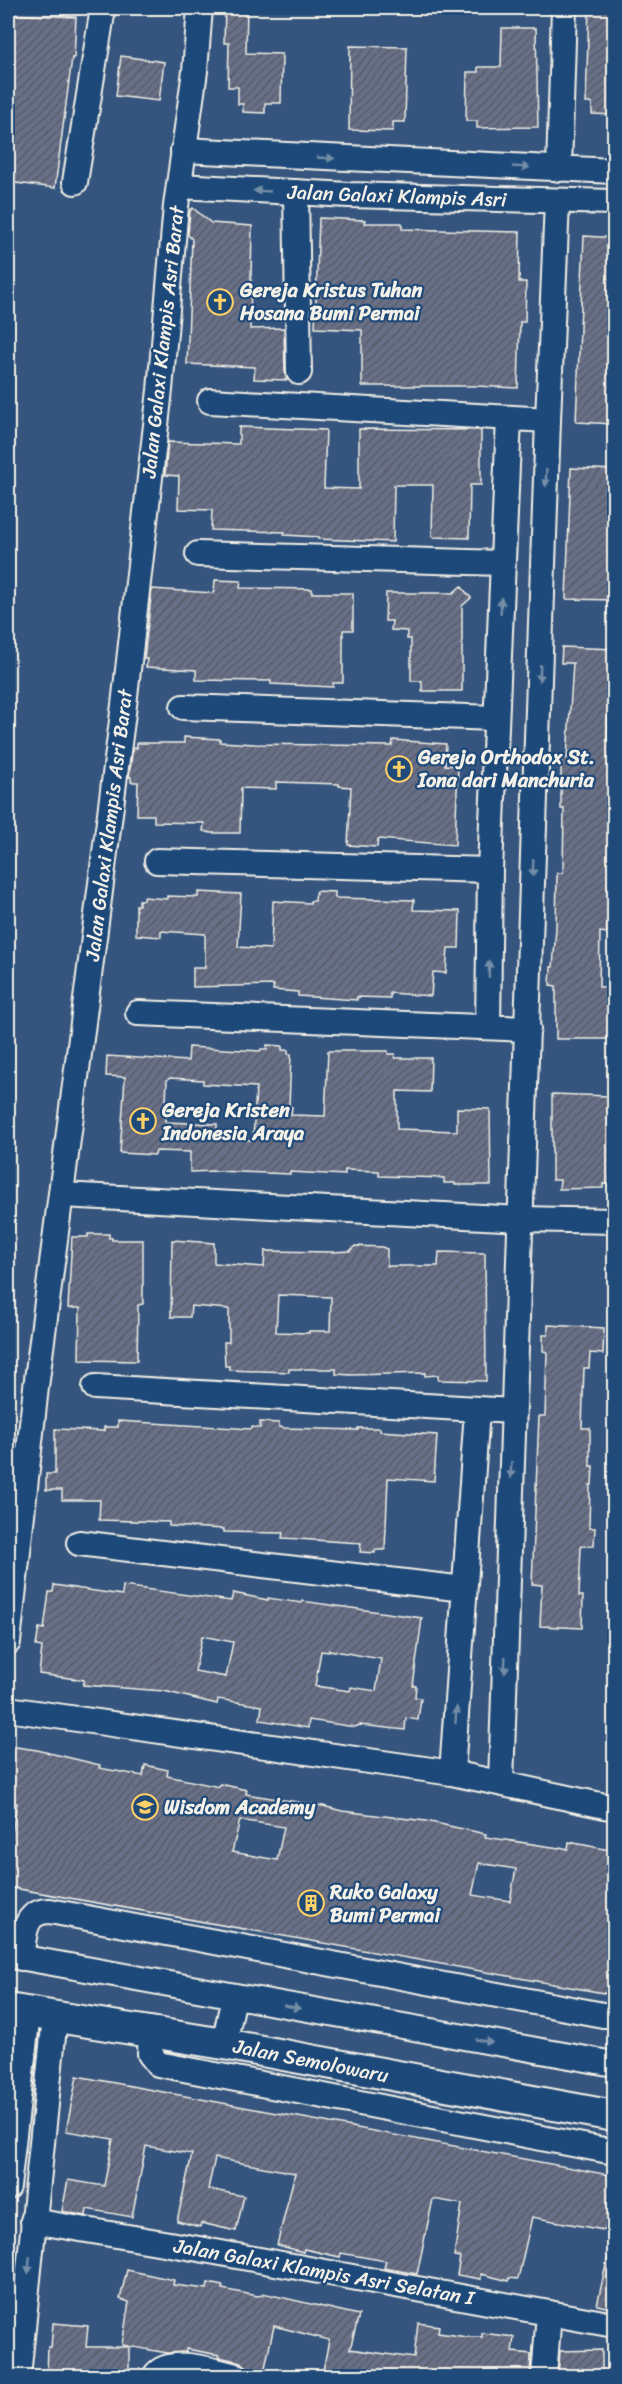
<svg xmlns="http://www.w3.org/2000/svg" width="622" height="2384" font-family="Sriracha,sans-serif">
<defs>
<pattern id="building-hatch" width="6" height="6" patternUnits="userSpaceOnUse" patternTransform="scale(1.5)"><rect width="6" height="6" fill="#677088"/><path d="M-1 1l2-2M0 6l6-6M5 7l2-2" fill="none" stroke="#585c67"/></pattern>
</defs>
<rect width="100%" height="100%" fill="#35557e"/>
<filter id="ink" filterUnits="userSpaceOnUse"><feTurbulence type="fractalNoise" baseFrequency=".0167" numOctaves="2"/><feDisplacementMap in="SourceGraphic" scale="12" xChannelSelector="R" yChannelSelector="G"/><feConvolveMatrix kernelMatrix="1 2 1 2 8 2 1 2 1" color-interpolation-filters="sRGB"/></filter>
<g filter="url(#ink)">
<g fill="url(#building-hatch)" stroke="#f4f1e8" stroke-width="1.5" fill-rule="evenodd">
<path d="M225 8H247L246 53 282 54 281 103H265V113L243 112V104H238V87H228L229 43H224Z"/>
<path d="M589 8H615V115L592 114V103H586Z"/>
<path d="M8 14 76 17 74 58H72L55 188 8 182Z"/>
<path d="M502 28H536L538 127 477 128V121H466L467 72H478V67H501Z"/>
<path d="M350 46 407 47 405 122H393V131L349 130Z"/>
<path d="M121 56 164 62 159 101 116 96Z"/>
<path d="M193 208 211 223 252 226 250 329 284 328 285 372 287 380 254 379 255 367 187 364 192 239 188 235 190 211Z"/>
<path d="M319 218 365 220 364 223H402V229L520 232 519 282H526L525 322H520L518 388 476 386H362V330L315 328Z"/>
<path d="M584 236 615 238V424L576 422Z"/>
<path d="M239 427 326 430 324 488 359 489V429L481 430V485H470L469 538 432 537 433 485H394L393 542 318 539 319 537 284 535 285 532 211 530 212 510 178 509 179 476 165 475 168 442 239 444Z"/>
<path d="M571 468 615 470V600L566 599Z"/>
<path d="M215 580 241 581 240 588 312 589V593H353V630H343V683H333V687L271 684V681L196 680V670L146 667 147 659H144L152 589 214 593Z"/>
<path d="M461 586 471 598 462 606V691H422V681H411V639H407V631L391 630 392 621H385L386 593H453Z"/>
<path d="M562 647 615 649V705H608L607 740H615V821H613L611 885H608L607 933 600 932 599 987H615V1039H556V986L550 985 551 967H553L556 928 557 873H563L564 809H561V758H567L573 663H561Z"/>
<path d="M184 737 220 739V742L255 744 392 746 393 740 446 744 445 765 458 766 455 845 378 839 377 847 348 845 351 787 339 786V784L276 782V789L241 788 240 833H211L203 831 204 823 154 822V815H137L138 782H131V777H129L133 748H137V743H184Z"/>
<path d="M316 891 335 892V898L414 900 413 910 460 911 459 948H448L446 973 433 972 431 996 390 993V998L357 997V1000L298 996V992L273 990 274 985 193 987V968H205V934L161 931V937L136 935V905H139V900H144V897L167 899V896L198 897V892L241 894 238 947 271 949 273 901 310 903V901H315Z"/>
<path d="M267 1045 282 1046V1050H288V1054H291L289 1107H292L291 1115 325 1116 328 1051H388V1054H395V1058H431L430 1092 397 1091V1129L457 1131V1108L490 1109 491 1185H455V1183H444V1178L379 1176V1171L345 1170V1175L290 1172V1174L216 1171 190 1172V1152L156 1151 155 1155 120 1153 125 1077 106 1076 107 1056 188 1061 189 1047 260 1051 261 1049H267ZM170 1078 203 1080V1084L256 1087 253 1140 217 1139V1124L165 1122 167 1080Z"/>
<path d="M552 1094 610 1096 609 1121 615 1122V1152H612L610 1184H603V1188L559 1189 560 1180H552Z"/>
<path d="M88 1234H109V1238H112V1240H143V1304L138 1305 137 1361 79 1360 80 1308H68L72 1237H88Z"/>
<path d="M172 1240 214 1243V1263L264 1267 265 1251 333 1252 350 1251 355 1246 382 1247 387 1249V1266H438L439 1252 485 1253 486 1381 438 1380V1375L425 1376V1373L351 1375 336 1374V1369H289V1372L229 1370V1366H225L224 1342H229V1309L191 1306 190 1317H171ZM278 1295 331 1297 330 1331H309V1333L276 1332Z"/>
<path d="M548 1325 604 1328 603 1354 590 1353 589 1368H584L582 1428H590V1466H593L592 1485H590L589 1528H595L594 1546H581L579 1596H583L582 1628 540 1626 542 1585 532 1584 539 1416H545L547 1352 543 1351V1335H548Z"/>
<path d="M118 1421 252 1429V1427L260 1428V1422L279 1423V1427L285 1428 358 1430V1428H380V1431L437 1435 434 1481 388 1478 385 1550H375V1553L360 1552 361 1543 282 1538 283 1533 224 1532V1529L169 1526V1522L99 1520 100 1500H62V1490H46V1474H55V1429L104 1431V1427H118Z"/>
<path d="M54 1585 122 1595 123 1586 231 1601 233 1593 268 1600V1598L302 1603V1601L422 1618 413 1686H416L415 1697 421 1698 418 1720 406 1718 405 1730 360 1725 355 1727 309 1720 308 1728 260 1720 262 1706 218 1699 217 1704 164 1691 83 1685 84 1680 39 1674 42 1647 36 1646 39 1628 44 1629 49 1592H53ZM202 1636 233 1642 226 1677 195 1671ZM329 1650 381 1659 376 1691 351 1687 350 1691 315 1686 321 1651 329 1652Z"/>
<path d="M9 1746 37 1750 100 1765 99 1768 143 1776 145 1765 168 1770 167 1776 219 1787 220 1784 247 1790 246 1794 323 1806 342 1811 426 1821 486 1834 485 1837 559 1848 560 1847 568 1849 569 1842 615 1851V1995L8 1887V1857L17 1803 8 1801ZM240 1820 284 1827 277 1860 232 1852ZM479 1863 516 1869 510 1901 472 1895Z"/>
<path d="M77 2076 615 2176V2232L532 2217 518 2279 509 2278V2281L481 2274V2279L457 2275 460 2257 454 2256 462 2204 433 2199 417 2274 384 2268 386 2261 341 2253 340 2257 304 2249 303 2252 277 2245 295 2173 215 2158 208 2189 244 2196 236 2231 201 2223 200 2227 177 2221 192 2154 146 2146 132 2217 87 2209 86 2216 62 2211 68 2180 104 2186 113 2139 66 2131Z"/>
<path d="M608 2256 615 2257V2309L597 2305Z"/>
<path d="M127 2270 174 2280 173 2285 207 2289 208 2283 223 2286 222 2289 258 2296 262 2295 263 2293 359 2315 350 2349 414 2358 418 2323 439 2326 438 2333 467 2337H482V2333L514 2337 512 2352 531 2354 530 2376H322L329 2340 274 2326 264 2372 249 2369 241 2362 219 2357V2355L186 2349V2352L167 2353 122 2345 129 2302 120 2299Z"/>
<path d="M53 2323 88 2326 86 2347H129V2376H47L48 2347H51Z"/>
<path d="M602 2350V2376H558L560 2351Z"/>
</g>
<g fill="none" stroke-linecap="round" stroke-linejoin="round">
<g stroke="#f4f1e8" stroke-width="28">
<g id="minor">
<path d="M183 150 614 171"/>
<path d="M559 169 564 8"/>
<path d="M75 182 103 8"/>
<path d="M179 186 349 195 614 202"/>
<path d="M296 192 299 372"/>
<path d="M210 401 548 420"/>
<path d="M198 554 502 563"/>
<path d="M183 707 496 718"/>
<path d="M157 861 490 870"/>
<path d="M138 1013 528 1029"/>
<path d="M488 1027 490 870 509 418"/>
<path d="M62 1195 521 1219 614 1221"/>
<path d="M95 1387 513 1411"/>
<path d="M79 1543 464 1589"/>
<path d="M8 1642 36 1387 124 705 160 390 176 206 195 71 200 8"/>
<path d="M8 1709 452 1773 614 1808"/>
<path d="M452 1773 477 1410"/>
<path d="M501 1782 548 420 557 201"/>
<path d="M8 1955 614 2064"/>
<path d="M21 1958C25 1936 22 1911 50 1911L603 2015H614"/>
<path d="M151 2033 150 2054 158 2064 614 2152"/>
<path d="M224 2044 234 1997"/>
<path d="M8 2187 28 2013"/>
<path d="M33 2221 199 2249 614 2325"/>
<path d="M18 2376 55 2017"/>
<path d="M155 2376C168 2355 217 2372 237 2376"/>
<path d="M544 2376 549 2313"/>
</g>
</g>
<g stroke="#f4f1e8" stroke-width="34">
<path id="major" d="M8 2009 224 2044 614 2116"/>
</g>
<use href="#minor" stroke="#1f4a7a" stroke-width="24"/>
<use href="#major" stroke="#1f4a7a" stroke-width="30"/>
</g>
<defs><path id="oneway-solid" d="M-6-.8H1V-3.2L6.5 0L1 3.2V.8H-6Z" transform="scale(1.5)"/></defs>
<g fill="#748da6">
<use href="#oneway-solid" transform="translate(326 158) rotate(3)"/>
<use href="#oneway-solid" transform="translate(521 167) rotate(3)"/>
<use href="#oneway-solid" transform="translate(262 191) rotate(-177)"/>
<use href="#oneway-solid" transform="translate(546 478) rotate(92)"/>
<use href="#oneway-solid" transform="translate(501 606) rotate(-88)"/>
<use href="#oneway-solid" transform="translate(540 673) rotate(92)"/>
<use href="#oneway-solid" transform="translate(533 868) rotate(92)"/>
<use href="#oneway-solid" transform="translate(489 969) rotate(-89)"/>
<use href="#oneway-solid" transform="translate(511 1470) rotate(92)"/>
<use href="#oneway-solid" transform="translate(505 1665) rotate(92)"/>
<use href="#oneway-solid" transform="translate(456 1715) rotate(-86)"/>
<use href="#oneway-solid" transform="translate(292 2007) rotate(10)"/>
<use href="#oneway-solid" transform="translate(484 2041) rotate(10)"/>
<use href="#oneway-solid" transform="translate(29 2265) rotate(95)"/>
</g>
</g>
<defs>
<g id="church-ring" transform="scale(1.35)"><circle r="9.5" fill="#1f4a7a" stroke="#ffd166" stroke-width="1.5"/><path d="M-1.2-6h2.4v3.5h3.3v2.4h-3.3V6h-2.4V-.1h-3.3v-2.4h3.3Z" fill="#ffd166"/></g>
<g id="school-ring" transform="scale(1.35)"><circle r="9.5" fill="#1f4a7a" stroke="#ffd166" stroke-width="1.5"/><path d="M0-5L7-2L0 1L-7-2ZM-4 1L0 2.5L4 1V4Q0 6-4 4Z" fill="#ffd166"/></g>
<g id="building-ring" transform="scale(1.35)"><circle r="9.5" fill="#1f4a7a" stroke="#ffd166" stroke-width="1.5"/><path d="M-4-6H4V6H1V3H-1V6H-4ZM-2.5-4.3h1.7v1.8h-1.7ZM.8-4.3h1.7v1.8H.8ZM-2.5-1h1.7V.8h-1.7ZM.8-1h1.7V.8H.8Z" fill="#ffd166"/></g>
</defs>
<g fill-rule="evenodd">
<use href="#church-ring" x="220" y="302"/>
<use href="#church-ring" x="399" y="769"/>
<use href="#church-ring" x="143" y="1121"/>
<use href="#school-ring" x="145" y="1807"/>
<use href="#building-ring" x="311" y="1903"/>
</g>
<g text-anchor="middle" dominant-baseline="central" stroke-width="4.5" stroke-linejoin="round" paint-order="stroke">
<g font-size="20" fill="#f4f1e8" stroke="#1f4a7a">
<text transform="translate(397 196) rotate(2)">Jalan Galaxi Klampis Asri</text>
<text transform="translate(163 342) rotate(-84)">Jalan Galaxi Klampis Asri Barat</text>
<text transform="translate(109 825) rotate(-83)">Jalan Galaxi Klampis Asri Barat</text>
<text transform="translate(311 2061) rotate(11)">Jalan Semolowaru</text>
<text transform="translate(324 2272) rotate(10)">Jalan Galaxi Klampis Asri Selatan I</text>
</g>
<g font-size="20" font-weight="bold" fill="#f4f1e8" stroke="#1f4a7a" text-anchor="start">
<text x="240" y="290">Gereja Kristus Tuhan<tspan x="240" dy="23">Hosana Bumi Permai</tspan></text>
<text x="418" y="757">Gereja Orthodox St.<tspan x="418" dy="23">Iona dari Manchuria</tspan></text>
<text x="162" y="1110">Gereja Kristen<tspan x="162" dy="23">Indonesia Araya</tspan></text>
<text x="164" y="1807">Wisdom Academy</text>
<text x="330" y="1892">Ruko Galaxy<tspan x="330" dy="23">Bumi Permai</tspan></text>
</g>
</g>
<rect width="622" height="2384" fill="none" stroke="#1f4a7a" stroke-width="30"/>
<rect x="15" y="15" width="592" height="2354" fill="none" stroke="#f4f1e8" stroke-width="2" filter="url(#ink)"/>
</svg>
